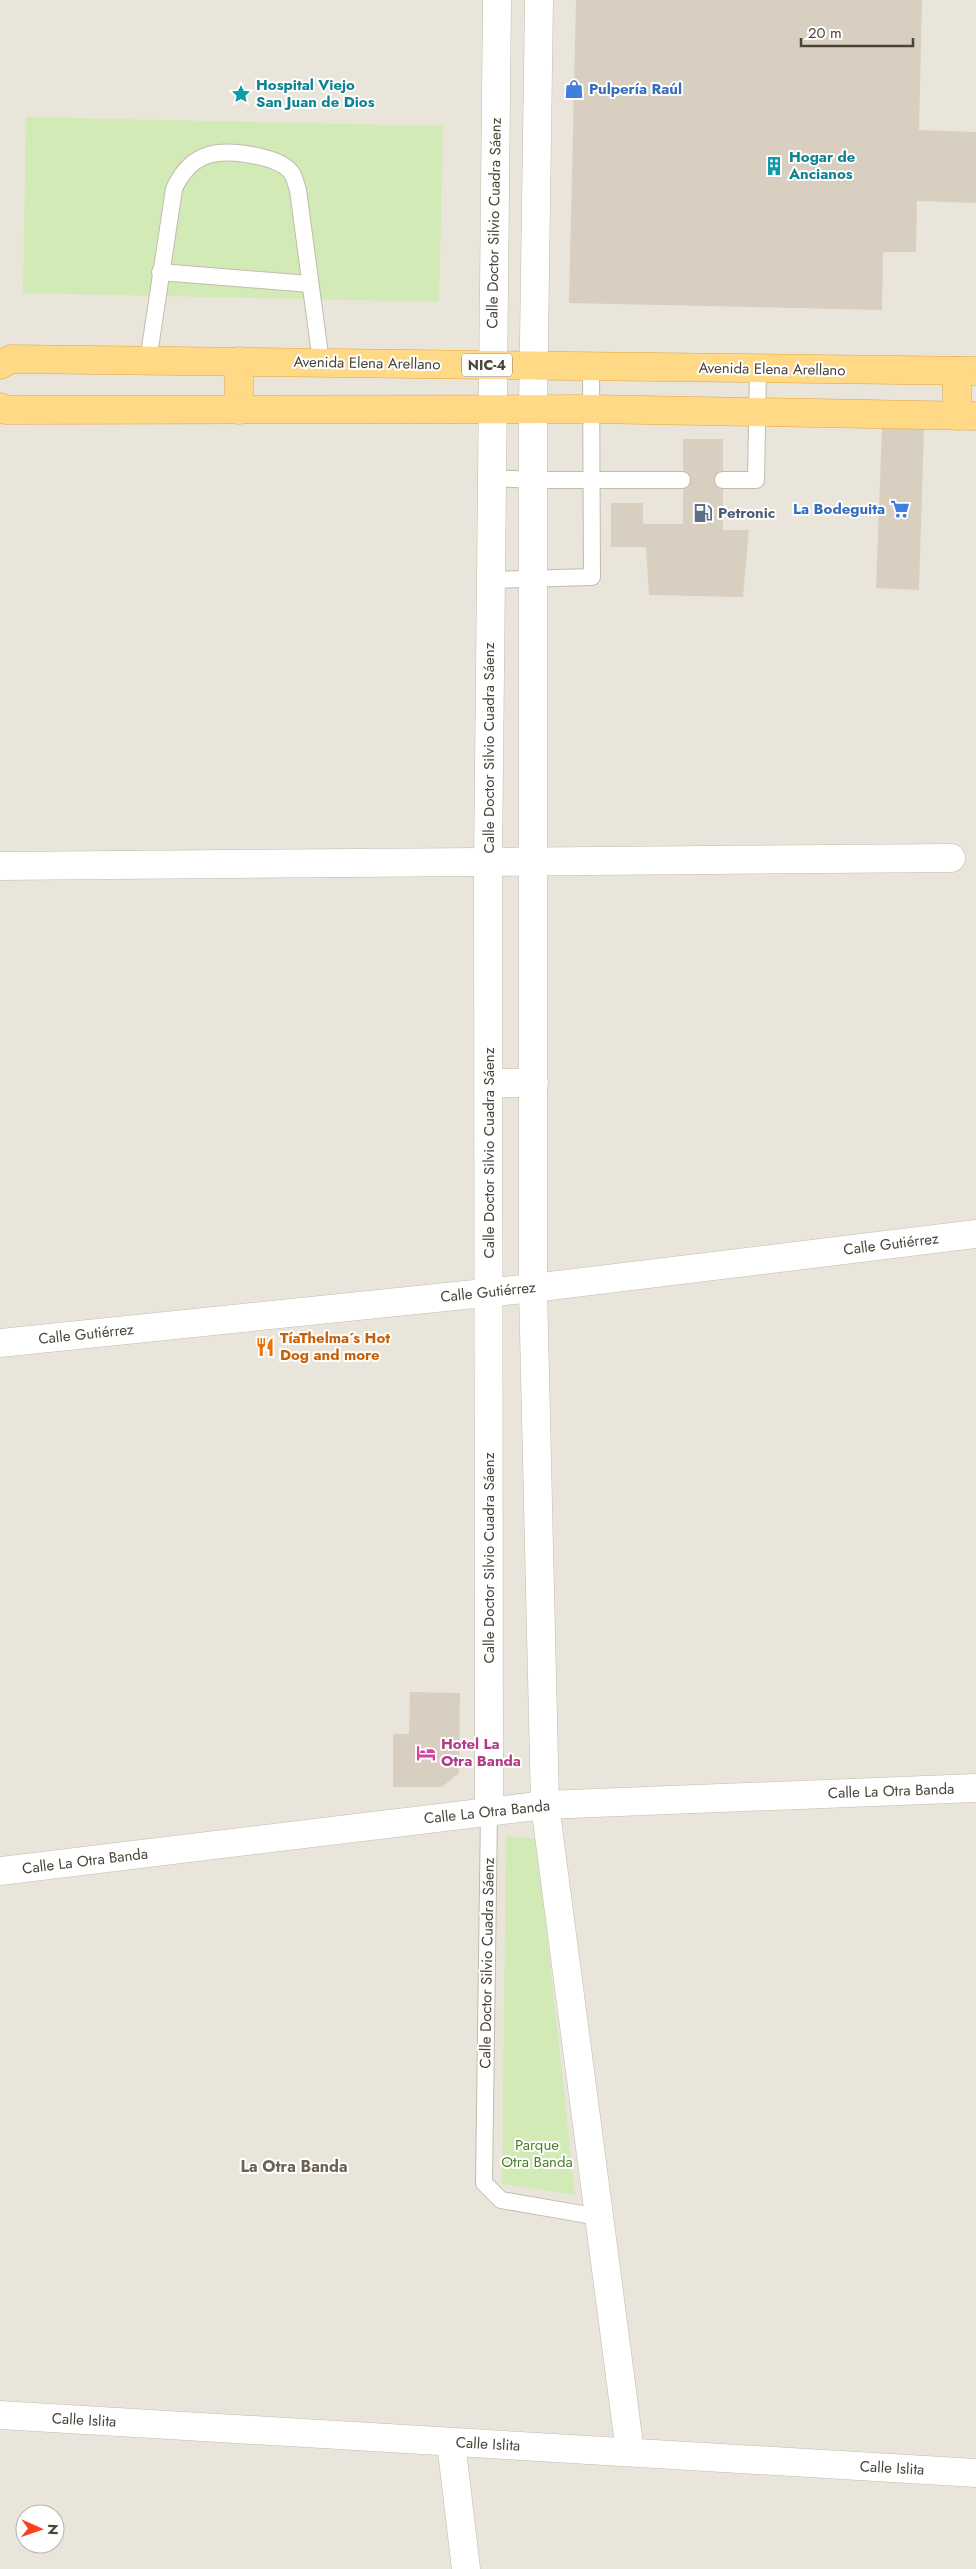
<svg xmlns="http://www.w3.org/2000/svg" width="976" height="2569" font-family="Jost,sans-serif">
<rect width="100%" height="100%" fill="#f6f3ec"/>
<path fill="#eae5da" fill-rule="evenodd" d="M0 0H976V2569H0ZM25 2514H55V2544H25Z"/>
<g fill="#d2eab5">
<path d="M26 117 443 126 439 302 23 293Z"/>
<path d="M506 1836 537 1839 575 2195 502 2184Z"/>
</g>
<g fill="#d8cfc1">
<path d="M576 0H922L919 130 976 132V203L917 201 916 252H883L882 310 569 303Z"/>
<path d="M882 428 924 429 919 590 876 588Z"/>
<path d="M683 439H723V530H749L743 597 649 595 646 547H611V503H643V524H683Z"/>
<path d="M410 1692 460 1693 459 1773 442 1787H393V1734H409Z"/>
</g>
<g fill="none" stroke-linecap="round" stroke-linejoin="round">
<g stroke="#c2bbae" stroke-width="18">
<g id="service">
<path d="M160 272 310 284"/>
<path d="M148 361 174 189C191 151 219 148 257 156 269 159 283 162 291 172 295 177 296 185 298 190L321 362"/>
<path d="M491 478 533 480H682"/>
<path d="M723 480H756L758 369"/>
<path d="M490 580 592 577 591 366"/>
<path d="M489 1812 484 2183 501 2200 599 2217"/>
</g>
</g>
<g stroke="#c2bbae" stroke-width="29">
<g id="minor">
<path d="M539 0 533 409V1288L545 1805 630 2452"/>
<path d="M0 866 951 858"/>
<path d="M489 1083H534"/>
<path d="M0 1343 533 1288 976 1234"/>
<path d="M489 1812 488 863 497 0"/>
<path d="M0 1871 545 1805 976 1788"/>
<path d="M0 2415 976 2473"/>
<path d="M451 2442 466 2569"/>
</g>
</g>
<g stroke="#e0a43c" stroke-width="29">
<g id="trunk">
<path d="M239 361V410"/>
<path d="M0 365 11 359 976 371"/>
<path d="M0 407 6 410 591 409 976 416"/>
<path d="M957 416V371"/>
</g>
</g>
<use href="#service" stroke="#fff" stroke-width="16"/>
<use href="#minor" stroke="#fff" stroke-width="28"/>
<use href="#trunk" stroke="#ffd985" stroke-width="28"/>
</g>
<defs>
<g id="shop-bare" transform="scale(1.5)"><path d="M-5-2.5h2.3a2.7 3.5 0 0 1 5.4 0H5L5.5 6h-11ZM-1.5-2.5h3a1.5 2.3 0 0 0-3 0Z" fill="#3f7fe0" stroke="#fff" stroke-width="2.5" paint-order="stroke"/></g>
<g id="sight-bare" transform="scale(1.5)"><path d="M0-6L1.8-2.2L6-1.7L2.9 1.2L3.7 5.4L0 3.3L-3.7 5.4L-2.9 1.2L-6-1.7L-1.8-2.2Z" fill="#0f9aa8" stroke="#fff" stroke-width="2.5" paint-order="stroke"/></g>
<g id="building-bare" transform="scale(1.5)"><path d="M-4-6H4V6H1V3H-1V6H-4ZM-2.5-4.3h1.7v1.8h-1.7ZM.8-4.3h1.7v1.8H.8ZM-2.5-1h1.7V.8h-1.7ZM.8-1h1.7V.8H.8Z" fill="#0f9aa8" stroke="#fff" stroke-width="2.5" paint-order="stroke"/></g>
<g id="supermarket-bare" transform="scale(1.5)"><path d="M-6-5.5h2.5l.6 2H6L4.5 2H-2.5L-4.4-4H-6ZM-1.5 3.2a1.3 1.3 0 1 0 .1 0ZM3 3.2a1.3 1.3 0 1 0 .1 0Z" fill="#3f7fe0" stroke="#fff" stroke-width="2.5" paint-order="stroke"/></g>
<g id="fuel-bare" transform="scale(1.5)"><path d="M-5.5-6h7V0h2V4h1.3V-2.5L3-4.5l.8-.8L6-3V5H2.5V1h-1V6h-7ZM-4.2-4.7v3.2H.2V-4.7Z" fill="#5c6f8a" stroke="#fff" stroke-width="2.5" paint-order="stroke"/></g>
<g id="restaurant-bare" transform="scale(1.5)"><path d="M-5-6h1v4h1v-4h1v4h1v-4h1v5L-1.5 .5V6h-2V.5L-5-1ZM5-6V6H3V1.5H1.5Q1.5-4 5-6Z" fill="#e8710a" stroke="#fff" stroke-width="2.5" paint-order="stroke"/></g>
<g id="hotel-bare" transform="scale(1.5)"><path d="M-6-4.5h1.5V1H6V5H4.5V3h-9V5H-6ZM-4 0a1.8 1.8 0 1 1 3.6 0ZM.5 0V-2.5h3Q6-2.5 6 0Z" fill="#d1479c" stroke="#fff" stroke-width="2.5" paint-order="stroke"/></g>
</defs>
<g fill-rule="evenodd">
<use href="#shop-bare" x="574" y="89"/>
<use href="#sight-bare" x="241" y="94"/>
<use href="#building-bare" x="774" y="166"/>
<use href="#supermarket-bare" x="900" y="509"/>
<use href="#fuel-bare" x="703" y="513"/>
<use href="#restaurant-bare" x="265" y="1347"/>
<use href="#hotel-bare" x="426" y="1753"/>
</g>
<g text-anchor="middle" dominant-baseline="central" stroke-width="4" stroke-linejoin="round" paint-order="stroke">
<rect fill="#fff" stroke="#817c74" stroke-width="1" x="462" y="353.5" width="50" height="23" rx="4"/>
<g font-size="14" font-weight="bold" fill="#4b4439">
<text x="487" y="365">NIC-4</text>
</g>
<g font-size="15" font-weight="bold" fill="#0d838f" stroke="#fff" text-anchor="start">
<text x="256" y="85">Hospital Viejo<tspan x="256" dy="17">San Juan de Dios</tspan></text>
<text x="789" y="157">Hogar de<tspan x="789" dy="17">Ancianos</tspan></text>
</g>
<g font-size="15" font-weight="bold" fill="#366cbe" stroke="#fff" text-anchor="start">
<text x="589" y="89">Pulpería Raúl</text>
<text x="885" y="509" text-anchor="end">La Bodeguita</text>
</g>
<g font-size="15" fill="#4b4439" stroke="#fff">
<text transform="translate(494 223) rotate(-89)">Calle Doctor Silvio Cuadra Sáenz</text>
<text transform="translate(367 363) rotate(1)">Avenida Elena Arellano</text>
<text transform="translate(772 369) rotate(1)">Avenida Elena Arellano</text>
<text transform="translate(489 748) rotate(-90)">Calle Doctor Silvio Cuadra Sáenz</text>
<text transform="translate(489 1153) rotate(-90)">Calle Doctor Silvio Cuadra Sáenz</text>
<text transform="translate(891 1244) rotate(-7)">Calle Gutiérrez</text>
<text transform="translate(488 1292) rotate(-6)">Calle Gutiérrez</text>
<text transform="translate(86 1334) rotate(-6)">Calle Gutiérrez</text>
<text transform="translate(489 1558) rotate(-90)">Calle Doctor Silvio Cuadra Sáenz</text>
<text transform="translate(891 1791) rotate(-2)">Calle La Otra Banda</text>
<text transform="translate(487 1812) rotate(-6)">Calle La Otra Banda</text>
<text transform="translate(85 1861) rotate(-7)">Calle La Otra Banda</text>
<text transform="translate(487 1963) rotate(-89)">Calle Doctor Silvio Cuadra Sáenz</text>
<text transform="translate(84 2420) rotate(3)">Calle Islita</text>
<text transform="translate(488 2444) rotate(3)">Calle Islita</text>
<text transform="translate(892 2468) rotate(3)">Calle Islita</text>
</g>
<g font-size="15" font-weight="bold" fill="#4e5e75" stroke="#fff" text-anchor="start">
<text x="718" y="513">Petronic</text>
</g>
<g font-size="15" font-weight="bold" fill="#c56008" stroke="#fff" text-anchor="start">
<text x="280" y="1338">TíaThelma´s Hot<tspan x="280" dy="17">Dog and more</tspan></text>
</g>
<g font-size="15" font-weight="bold" fill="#b23c85" stroke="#fff" text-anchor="start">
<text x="441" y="1744">Hotel La<tspan x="441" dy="17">Otra Banda</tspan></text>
</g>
<g font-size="15" fill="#4a7f2a" stroke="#fff">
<text x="537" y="2145">Parque<tspan x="537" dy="17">Otra Banda</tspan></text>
</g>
<g font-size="16" font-weight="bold" fill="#6e6250" stroke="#fff">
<text x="294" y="2166">La Otra Banda</text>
</g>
</g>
<g transform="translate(40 2529) rotate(92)"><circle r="24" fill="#ffffff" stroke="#b7b4b0"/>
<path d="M0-4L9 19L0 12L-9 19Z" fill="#fc3f1d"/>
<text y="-8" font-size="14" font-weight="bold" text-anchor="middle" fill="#4b4439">N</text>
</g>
<path d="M801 38v8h112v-8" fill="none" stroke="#4b4439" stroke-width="2.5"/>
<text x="808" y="38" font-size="15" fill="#4b4439" stroke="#ffffff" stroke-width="4" paint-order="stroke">20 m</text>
</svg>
